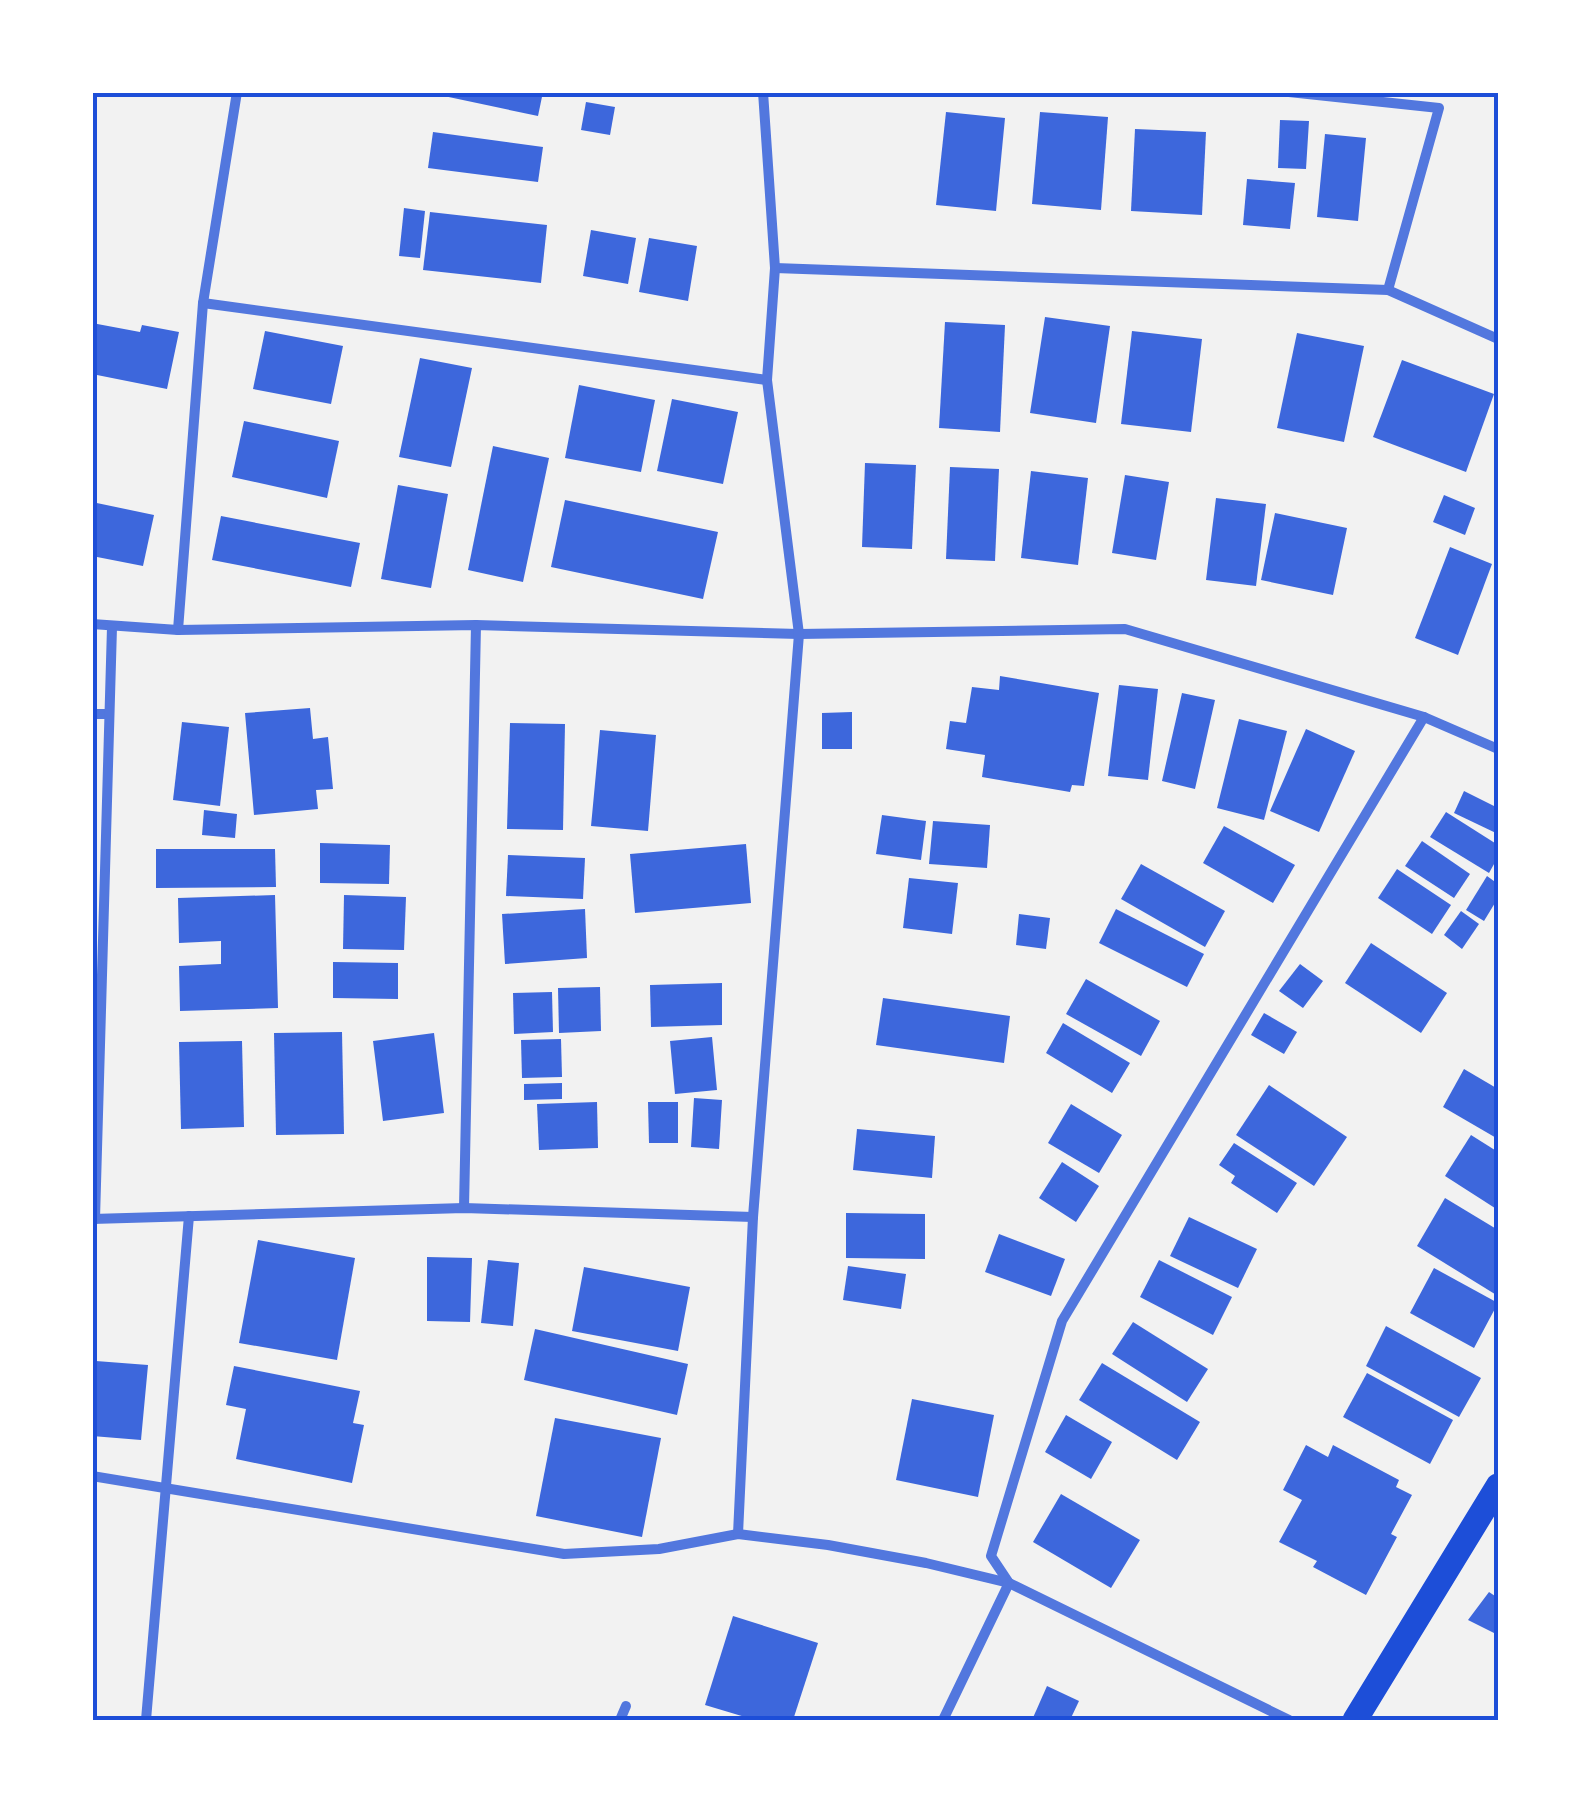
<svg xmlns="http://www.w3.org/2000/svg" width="1591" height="1813" font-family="'Golos Text',sans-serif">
<rect width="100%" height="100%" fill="#f2f2f2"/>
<g fill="#3d67dc">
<path d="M425 92H543L538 116Z"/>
<path d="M586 102 615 107 610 135 581 130Z"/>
<path d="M946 112 1005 118 996 211 936 205Z"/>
<path d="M1040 112 1108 117 1101 210 1032 204Z"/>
<path d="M1280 120 1309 121 1306 169 1278 168Z"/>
<path d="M1135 129 1206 132 1202 215 1131 211Z"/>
<path d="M433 132 543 147 538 182 428 168Z"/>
<path d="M1325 134 1366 138 1358 221 1317 217Z"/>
<path d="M1247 179 1295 183 1290 229 1243 225Z"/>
<path d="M404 208 425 211 420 258 399 256Z"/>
<path d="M430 212 547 225 541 283 423 270Z"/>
<path d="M591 230 636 238 628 284 583 276Z"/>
<path d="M649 238 697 246 688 301 639 292Z"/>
<path d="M1045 317 1110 326 1096 423 1030 413Z"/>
<path d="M945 322 1005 325 1000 432 939 428Z"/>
<path d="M92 323 140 332 142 325 179 332 167 389 92 374Z"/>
<path d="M265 331 343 346 331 404 253 389Z"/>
<path d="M1132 331 1202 339 1191 432 1121 424Z"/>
<path d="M1297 333 1364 346 1344 442 1277 428Z"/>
<path d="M420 358 472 368 451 467 399 457Z"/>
<path d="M1402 360 1494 394 1466 472 1373 437Z"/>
<path d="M579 385 655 400 641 472 565 458Z"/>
<path d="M672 399 738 412 723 484 657 471Z"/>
<path d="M244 421 339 441 327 498 232 477Z"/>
<path d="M493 446 549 458 523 582 468 570Z"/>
<path d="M865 463 916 465 912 549 862 547Z"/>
<path d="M950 467 999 469 995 561 946 559Z"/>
<path d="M1031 471 1088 478 1078 565 1021 558Z"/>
<path d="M1125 475 1169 482 1156 560 1112 553Z"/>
<path d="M398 485 448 494 431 588 381 579Z"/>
<path d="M1444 495 1475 508 1465 535 1433 522Z"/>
<path d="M1216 498 1266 504 1256 586 1206 580Z"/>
<path d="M565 500 718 532 703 599 551 567Z"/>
<path d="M92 502 154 515 143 566 92 556Z"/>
<path d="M1275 513 1347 528 1333 595 1261 580Z"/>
<path d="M221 516 360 543 351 587 212 560Z"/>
<path d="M1450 547 1492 564 1458 655 1415 638Z"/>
<path d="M1000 676 1099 693 1084 786 1072 785 1070 792 982 777 985 755 946 749 950 721 966 723 972 687 999 690Z"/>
<path d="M1119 685 1158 689 1148 780 1108 776Z"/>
<path d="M1182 693 1215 700 1195 789 1162 781Z"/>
<path d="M310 708 313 739 328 737 333 789 316 790 318 809 254 815 245 713Z"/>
<path d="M852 712V749H822V713Z"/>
<path d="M1239 719 1287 731 1264 820 1217 808Z"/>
<path d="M182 722 229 727 220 806 173 800Z"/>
<path d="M510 723 565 724 563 830 507 829Z"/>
<path d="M1306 729 1355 751 1319 832 1270 811Z"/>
<path d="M600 730 656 735 648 831 591 826Z"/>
<path d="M1464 791 1498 808V834L1454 813Z"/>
<path d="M204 810 237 814 235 838 202 835Z"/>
<path d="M1446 812 1498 845V857L1489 873 1430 837Z"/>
<path d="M882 815 926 821 921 860 876 854Z"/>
<path d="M933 821 990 825 987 868 929 864Z"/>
<path d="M1224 826 1295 865 1273 903 1203 863Z"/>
<path d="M1422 841 1470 874 1454 898 1405 866Z"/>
<path d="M320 843 390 845 389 884 320 883Z"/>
<path d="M746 844 751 903 635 913 630 854Z"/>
<path d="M156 849H275L276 887 156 888Z"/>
<path d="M508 855 585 858 583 899 506 896Z"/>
<path d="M1141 864 1225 911 1205 947 1121 899Z"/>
<path d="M1397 869 1451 905 1432 934 1378 898Z"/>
<path d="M1487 876 1498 884V898L1484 921 1466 910Z"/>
<path d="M909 878 958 883 952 934 903 928Z"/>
<path d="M275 895 278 1008 180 1011 179 966 221 964V941L179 943 178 898Z"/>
<path d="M344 895 406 897 404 950 343 949Z"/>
<path d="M585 909 587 958 505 964 502 914Z"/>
<path d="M1116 909 1204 954 1187 987 1099 943Z"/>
<path d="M1461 911 1479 924 1462 949 1444 935Z"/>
<path d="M1019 914 1050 918 1046 949 1016 945Z"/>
<path d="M1371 943 1447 993 1421 1033 1345 983Z"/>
<path d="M333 962 398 963V999L333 998Z"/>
<path d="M1300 964 1323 981 1303 1008 1279 991Z"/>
<path d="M1086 979 1160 1021 1141 1056 1066 1014Z"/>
<path d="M722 983V1025L651 1027 650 985Z"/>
<path d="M600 987 601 1031 559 1033 558 988Z"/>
<path d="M552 992 553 1032 514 1034 513 993Z"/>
<path d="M883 998 1010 1016 1004 1063 876 1045Z"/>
<path d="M1264 1013 1297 1032 1284 1054 1251 1035Z"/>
<path d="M1063 1023 1130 1063 1112 1093 1046 1053Z"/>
<path d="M342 1032 344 1134 276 1135 274 1033Z"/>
<path d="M434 1033 444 1113 383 1121 373 1041Z"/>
<path d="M712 1037 717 1090 675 1094 670 1041Z"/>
<path d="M561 1039 562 1077 522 1078 521 1040Z"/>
<path d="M242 1041 244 1127 181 1129 179 1042Z"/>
<path d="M1464 1069 1498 1089V1139L1443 1107Z"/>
<path d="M562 1083V1099L524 1100V1084Z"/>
<path d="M1269 1085 1347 1137 1314 1186 1236 1135Z"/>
<path d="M694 1098 722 1100 719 1149 691 1147Z"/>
<path d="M597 1102 598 1148 539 1150 537 1104Z"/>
<path d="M648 1102H678V1143H649Z"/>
<path d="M1071 1104 1122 1135 1099 1173 1048 1143Z"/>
<path d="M857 1129 935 1136 932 1178 853 1170Z"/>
<path d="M1471 1135 1498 1152V1210L1445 1176Z"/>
<path d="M1234 1143 1297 1183 1277 1213 1231 1183 1235 1176 1219 1165Z"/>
<path d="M1062 1162 1099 1186 1076 1222 1039 1198Z"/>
<path d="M1445 1198 1498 1230V1296L1417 1246Z"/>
<path d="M846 1213 925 1214V1259L846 1258Z"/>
<path d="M1189 1217 1257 1249 1238 1288 1170 1256Z"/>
<path d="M999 1234 1065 1259 1051 1296 985 1272Z"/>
<path d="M258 1240 355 1258 337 1360 239 1343Z"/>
<path d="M427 1257 472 1258 470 1322 427 1321Z"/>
<path d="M488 1260 519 1263 513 1326 481 1323Z"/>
<path d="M1159 1260 1232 1297 1213 1335 1140 1297Z"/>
<path d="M848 1266 906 1274 901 1309 843 1300Z"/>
<path d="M584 1267 690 1287 678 1351 572 1331Z"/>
<path d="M1434 1268 1498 1303 1474 1348 1410 1313Z"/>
<path d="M1133 1322 1208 1369 1187 1402 1112 1354Z"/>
<path d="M1386 1326 1481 1378 1459 1417 1366 1366Z"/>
<path d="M535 1329 688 1364 677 1415 524 1380Z"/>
<path d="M96 1361 148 1365 141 1440 92 1436Z"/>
<path d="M1102 1363 1200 1422 1177 1460 1079 1400Z"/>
<path d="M234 1366 360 1391 353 1423 364 1425 352 1483 236 1459 246 1409 226 1405Z"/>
<path d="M1367 1373 1453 1420 1430 1464 1343 1417Z"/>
<path d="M912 1399 994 1415 978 1497 896 1480Z"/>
<path d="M1066 1415 1112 1442 1091 1479 1045 1452Z"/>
<path d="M555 1418 661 1438 642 1537 536 1516Z"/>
<path d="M1306 1445 1328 1457 1333 1445 1399 1480 1396 1487 1412 1495 1391 1534 1397 1537 1366 1595 1313 1567 1317 1561 1279 1542 1302 1500 1283 1490Z"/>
<path d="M1061 1494 1140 1540 1111 1588 1033 1542Z"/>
<path d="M1489 1592 1498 1598V1635L1468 1620Z"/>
<path d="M733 1616 818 1643 793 1720H755L705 1705Z"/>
<path d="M1047 1686 1079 1701 1070 1720H1032Z"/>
</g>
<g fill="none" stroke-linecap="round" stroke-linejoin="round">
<g stroke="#5277de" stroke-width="10">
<path d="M1289 92 1439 108 1388 290"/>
<path d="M775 268 1388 290 1498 339"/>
<path d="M203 303 767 380"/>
<path d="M92 624 178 630 476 625 799 634 1125 629 1424 717 1498 749"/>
<path d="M178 630 203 303 237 92"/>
<path d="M92 714H108"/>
<path d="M464 1208 476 625"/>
<path d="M92 1219 464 1208 753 1217"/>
<path d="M95 1219 112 627"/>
<path d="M92 1476 564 1554 659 1549 738 1534 828 1545 926 1563 1009 1583 1289 1720"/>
<path d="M738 1534 753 1217 799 634 767 380 775 268 763 92"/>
<path d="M146 1720 189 1216"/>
<path d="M620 1720 626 1706"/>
<path d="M943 1720 1009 1583 991 1556 1062 1321 1424 717"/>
</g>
<path stroke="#1d4ed8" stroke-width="25" d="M1355 1720 1498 1486"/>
</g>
<rect width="1591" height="1813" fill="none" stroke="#ffffff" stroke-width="190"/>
<rect x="95" y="95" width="1401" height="1623" fill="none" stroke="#1d4ed8" stroke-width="4"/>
</svg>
